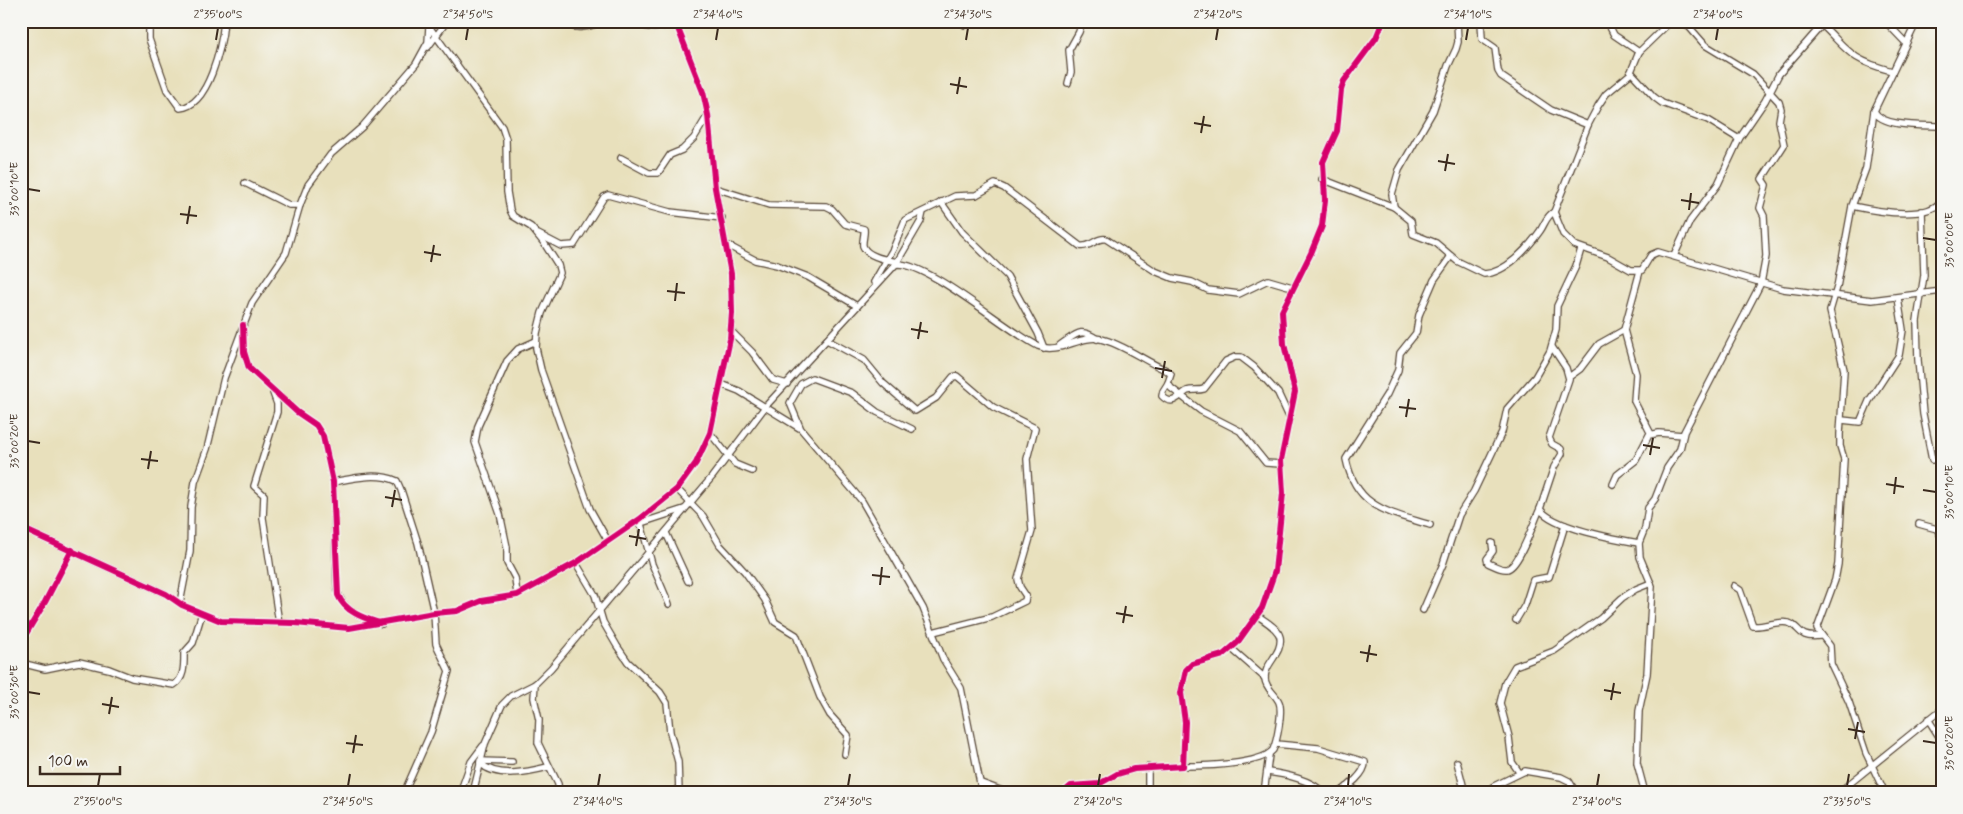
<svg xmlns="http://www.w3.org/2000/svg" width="1963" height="814" font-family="Mynerve,sans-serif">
<rect width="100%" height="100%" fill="#f6f6f2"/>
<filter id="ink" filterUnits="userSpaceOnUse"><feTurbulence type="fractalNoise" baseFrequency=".02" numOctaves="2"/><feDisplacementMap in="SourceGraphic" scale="10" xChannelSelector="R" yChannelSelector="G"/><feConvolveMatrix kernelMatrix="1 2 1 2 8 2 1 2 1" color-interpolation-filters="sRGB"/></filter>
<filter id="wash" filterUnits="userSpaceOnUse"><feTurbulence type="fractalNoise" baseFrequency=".0096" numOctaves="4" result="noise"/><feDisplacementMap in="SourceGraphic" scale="20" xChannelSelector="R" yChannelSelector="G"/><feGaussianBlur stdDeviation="1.12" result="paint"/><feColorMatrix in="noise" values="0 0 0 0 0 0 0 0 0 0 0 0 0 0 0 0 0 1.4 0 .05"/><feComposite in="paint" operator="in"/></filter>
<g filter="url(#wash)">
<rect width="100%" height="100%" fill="#e8e0bc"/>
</g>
<g filter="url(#ink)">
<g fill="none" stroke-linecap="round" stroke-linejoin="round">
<g stroke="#554536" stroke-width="8">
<g id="minor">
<path d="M155 21 149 30V39L167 90 180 108C209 106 222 45 224 21"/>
<path d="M425 21 502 127 506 139 507 192 510 210 513 216 531 227 544 243 558 265 560 273 542 313 537 333 536 348 541 370 590 509 608 541"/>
<path d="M563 21C575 33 592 25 605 21"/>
<path d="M627 21C648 27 655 32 675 21"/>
<path d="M1457 21 1458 42 1456 49 1448 66 1433 111 1399 170 1392 194 1394 207 1411 221 1413 234 1436 243 1457 261 1484 274C1506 273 1528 248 1540 231 1545 224 1546 216 1554 212"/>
<path d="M1481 21 1482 39 1495 48 1498 71 1501 76 1551 110 1588 125"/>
<path d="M1607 21 1614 35 1639 52"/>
<path d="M1671 21 1639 52 1630 74 1606 94 1598 106 1588 125 1554 212 1563 234 1574 245 1608 257 1631 270H1642L1651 255 1658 252 1783 289 1872 300 1942 291"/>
<path d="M1818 21C1849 50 1847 59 1892 71"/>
<path d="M1885 21 1905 42"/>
<path d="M965 25V21"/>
<path d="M428 47 447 21"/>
<path d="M1631 72 1654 97 1662 103 1708 120 1739 139"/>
<path d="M1068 83 1071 72 1069 50 1079 32 1082 21"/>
<path d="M1874 111C1883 128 1924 125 1942 126"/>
<path d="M621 158 649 173H658L670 155 682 150 694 138 708 115"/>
<path d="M1322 179 1394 207"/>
<path d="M245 183 289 205H300"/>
<path d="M715 188 769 205 826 206 832 209 845 224 864 229C865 235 862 240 863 246 867 257 888 260 897 262"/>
<path d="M941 202 962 232 1007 276 1038 333 1044 348"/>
<path d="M1852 206C1875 211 1928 221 1942 200"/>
<path d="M1922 211 1924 275 1917 321 1918 360 1923 414 1932 460"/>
<path d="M538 234 561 246 574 245 604 197 608 195 670 212 722 218"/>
<path d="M727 245 755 260 777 265 808 277 857 306"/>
<path d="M1674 256 1690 221 1718 184 1739 139 1765 101 1779 74 1822 25"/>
<path d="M896 264 921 221 923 212"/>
<path d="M1640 271 1624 330 1636 374 1634 401 1651 434"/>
<path d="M874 282 893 249 905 220 955 196 976 195 995 184 1004 188 1080 246C1091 248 1096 237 1106 239L1155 271 1172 278 1192 282 1208 290 1239 294 1268 280 1292 287"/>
<path d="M243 330 244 352 249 368 297 412 316 425 323 436 333 482 337 589C341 611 363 618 382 624"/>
<path d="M731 331 752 352 773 380 787 384"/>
<path d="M827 340 864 360 883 383 915 411 936 398 953 377 957 376 993 407 1035 428 1027 459 1032 531 1018 579 1020 587 1026 596 1025 601 992 617 933 632"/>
<path d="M1060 345C1077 334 1080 327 1097 339"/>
<path d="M1552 347 1566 368 1569 379 1549 438 1552 444 1561 449 1562 454 1554 467 1540 509C1553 528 1616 539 1639 543"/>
<path d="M1569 377 1580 369 1599 344 1624 330"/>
<path d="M1168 383 1163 391 1162 396C1173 407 1178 396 1187 391 1192 389 1198 391 1204 389L1226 361 1235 357H1241L1254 367 1278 393 1290 419"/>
<path d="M721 384 739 391 801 429 862 501 923 608 943 659 961 688 982 793"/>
<path d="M273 393 277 404V412L254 486 264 495 263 518 279 623"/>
<path d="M1842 420 1860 422 1869 401 1899 355 1903 330 1898 298"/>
<path d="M800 427 790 403 801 384 812 378 852 393 877 412 912 429"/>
<path d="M710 433 735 464 752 471"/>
<path d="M333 482C354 478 377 472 397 481L401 490 418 543 434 613 436 644 449 671 431 732 404 793"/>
<path d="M1613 484 1617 475 1636 460 1649 435 1659 433 1683 435"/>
<path d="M677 489 703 516 720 545 745 572 765 600 775 622 796 635 820 697 830 715 848 735 845 754"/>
<path d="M638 524 684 509"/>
<path d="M641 524 652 564 669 604"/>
<path d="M1919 524 1937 529 1942 538"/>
<path d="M1430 525C1388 512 1356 508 1346 459L1387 394 1398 370 1400 353 1416 333 1419 315 1434 280 1451 256"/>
<path d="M21 528 166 594 182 605 221 621 295 623 349 628 434 613 457 611 481 601 517 595 576 563 640 519 677 489 696 463 710 433 730 339 732 313 731 274 715 188 708 115 703 92 675 21"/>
<path d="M666 533 688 581"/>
<path d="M1492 543 1493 551 1487 559 1488 563C1493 565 1501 570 1507 569 1519 567 1534 521 1540 509"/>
<path d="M576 563 595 595 603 622 617 646 628 662 660 692 667 703 670 732 678 762 679 793"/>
<path d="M1734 586 1740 590 1753 626C1765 627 1778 620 1789 623 1801 627 1797 639 1820 636"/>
<path d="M517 595 515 578 507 563V547L500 514 475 442 478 426 507 361 518 349 536 341"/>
<path d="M180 603 190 551 191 507 195 482 207 449 224 378 252 303 286 253 300 205 308 185 331 154 362 127 416 64 428 42 429 27"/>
<path d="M1423 610 1443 564 1459 515 1474 491 1502 432 1507 409 1535 377 1550 351 1556 330 1557 306 1576 266 1581 249"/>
<path d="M1516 620 1525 605 1533 580 1549 577 1565 525"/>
<path d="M21 642 45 602 72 550"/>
<path d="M1232 649 1265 678"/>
<path d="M21 663 45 669 79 662 109 669 132 678 174 685C185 678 184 664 184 653L193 643 202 613"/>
<path d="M535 684 534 698 539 720 538 743 558 784 559 793"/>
<path d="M1928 719 1942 741"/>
<path d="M1276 744 1318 748 1365 762C1366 773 1348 787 1339 793"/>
<path d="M480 761 512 762"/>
<path d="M1457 762 1465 793"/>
<path d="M480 763C497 779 528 772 548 767"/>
<path d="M1183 766C1203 766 1260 765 1273 750 1277 741 1283 711 1279 702 1275 693 1266 689 1265 679 1264 663 1283 654 1280 637 1278 628 1265 621 1258 616"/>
<path d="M1268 772C1284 774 1313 780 1323 793"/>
<path d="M1519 772 1512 762 1509 737 1500 703 1505 683 1515 666 1554 651 1601 618 1622 598 1636 589 1651 583"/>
<path d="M981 783 1008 793"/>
<path d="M1347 787 1353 788 1359 793"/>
<path d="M460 793 471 762 483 746"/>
<path d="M473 793 485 744 502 705 511 696 535 684 551 668 712 477 765 407 896 264C929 262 1005 330 1038 346 1059 355 1081 334 1101 339 1123 344 1146 362 1166 370L1171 374 1168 383 1171 388 1201 411 1240 431 1266 463 1281 464"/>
<path d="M1063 793 1071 786 1099 784 1117 774 1134 769 1183 766 1185 722 1181 693 1186 670 1192 664 1223 655 1237 643 1262 608 1275 571 1283 493 1281 460 1295 392 1284 344 1282 311 1311 253 1322 226 1325 200 1323 162 1337 131 1341 90 1344 81 1376 38 1383 21"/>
<path d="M1148 793V767"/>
<path d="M1264 793 1269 755"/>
<path d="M1485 793 1494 786 1525 771 1561 777 1569 781 1576 793"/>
<path d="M1645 793 1637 763 1639 711 1647 674 1652 586 1640 557 1639 543 1645 528 1648 508 1655 499 1667 468 1680 449 1684 432 1761 283 1766 256 1764 216 1760 208 1766 185 1762 179 1784 145 1779 121 1781 109 1779 102 1753 74 1705 45 1684 21"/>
<path d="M1838 793 1942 709"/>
<path d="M1885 793 1866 753 1849 702 1831 664 1830 646 1817 629 1835 580 1838 564 1844 459 1840 446V434L1844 370 1830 311 1837 287 1852 206 1866 168 1874 111 1917 21"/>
</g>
</g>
<use href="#minor" stroke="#fff" stroke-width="5.5"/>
<g stroke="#f6f6f2" stroke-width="9">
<g id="cycleway">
<path d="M243 325 244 352 249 368 297 412 316 425 323 436 333 482 338 595C345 612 364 618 379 623"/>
<path d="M21 528 166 594 182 605 221 621 295 623 349 628 434 613 457 611 481 601 517 595 576 563 640 519 677 489 696 463 710 433 730 339 732 313 731 274 715 188 708 115 703 92 675 21"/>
<path d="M21 642 45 602 72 550"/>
<path d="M1063 793 1071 786 1099 784 1117 774 1134 769 1183 766 1185 722 1181 693 1186 670 1192 664 1223 655 1237 643 1262 608 1275 571 1283 493 1281 460 1295 392 1284 344 1282 311 1311 253 1322 226 1325 200 1323 162 1337 131 1341 90 1344 81 1376 38 1383 21"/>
</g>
</g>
<use href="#cycleway" stroke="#d6006c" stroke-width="6"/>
</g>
</g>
<path fill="none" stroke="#3b2a1e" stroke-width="2" d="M216 40 218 28M466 40 468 28M716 40 718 28M966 40 968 28M1216 40 1218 28M1466 40 1468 28M1716 40 1718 28M950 84 967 87M957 94 960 77M1194 123 1211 126M1201 133 1204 116M1438 161 1455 164M1445 171 1448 154M28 189 40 191M1681 200 1699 203M1689 210 1691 193M180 214 197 216M187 224 190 206M1923 238 1936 240M424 252 441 255M431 262 434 245M667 291 685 293M675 301 677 283M911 329 928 332M918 339 921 322M1155 368 1172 371M1162 378 1165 361M1399 407 1416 409M1406 417 1409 399M28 441 40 443M1643 445 1660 448M1650 455 1653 438M141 459 158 461M148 469 151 451M1886 484 1904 487M1923 490 1936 492M1894 494 1896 477M385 497 402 500M392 507 395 490M629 536 646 539M636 546 639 529M872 575 890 577M880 585 882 567M1116 613 1133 616M1123 623 1126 606M1360 652 1377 655M1367 662 1370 645M1604 690 1621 693M28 692 40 694M1611 700 1614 683M102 704 119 707M109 714 112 697M1848 729 1865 732M1855 739 1858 722M1923 741 1936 743M346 743 363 745M353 753 356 735M98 786 100 774M348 786 350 774M598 786 600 774M848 786 850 774M1098 786 1100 774M1348 786 1349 774M1597 786 1599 774M1847 786 1849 774"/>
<rect width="1963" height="814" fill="none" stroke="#f6f6f2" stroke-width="55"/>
<path d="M40 766v8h80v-8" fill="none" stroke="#3b2a1e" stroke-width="2.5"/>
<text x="48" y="766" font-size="15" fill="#3b2a1e" stroke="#f6f6f2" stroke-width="4" paint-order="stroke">100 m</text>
<rect x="28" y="28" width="1908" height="758" fill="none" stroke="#3b2a1e" stroke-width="2"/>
<g font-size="12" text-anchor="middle" fill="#3b2a1e">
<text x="218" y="18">2°35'00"S</text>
<text x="468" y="18">2°34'50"S</text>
<text x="718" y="18">2°34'40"S</text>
<text x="968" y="18">2°34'30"S</text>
<text x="1218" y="18">2°34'20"S</text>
<text x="1468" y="18">2°34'10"S</text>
<text x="1718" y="18">2°34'00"S</text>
<text transform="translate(14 189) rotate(-90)" y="4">33°00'10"E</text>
<text transform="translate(1949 240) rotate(-90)" y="4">33°00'00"E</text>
<text transform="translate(14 441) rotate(-90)" y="4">33°00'20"E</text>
<text transform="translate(1949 492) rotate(-90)" y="4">33°00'10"E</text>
<text transform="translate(14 692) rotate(-90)" y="4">33°00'30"E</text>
<text transform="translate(1949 743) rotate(-90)" y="4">33°00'20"E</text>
<text x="98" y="805">2°35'00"S</text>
<text x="348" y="805">2°34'50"S</text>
<text x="598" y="805">2°34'40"S</text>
<text x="848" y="805">2°34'30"S</text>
<text x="1098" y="805">2°34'20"S</text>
<text x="1348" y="805">2°34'10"S</text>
<text x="1597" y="805">2°34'00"S</text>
<text x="1847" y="805">2°33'50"S</text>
</g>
</svg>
